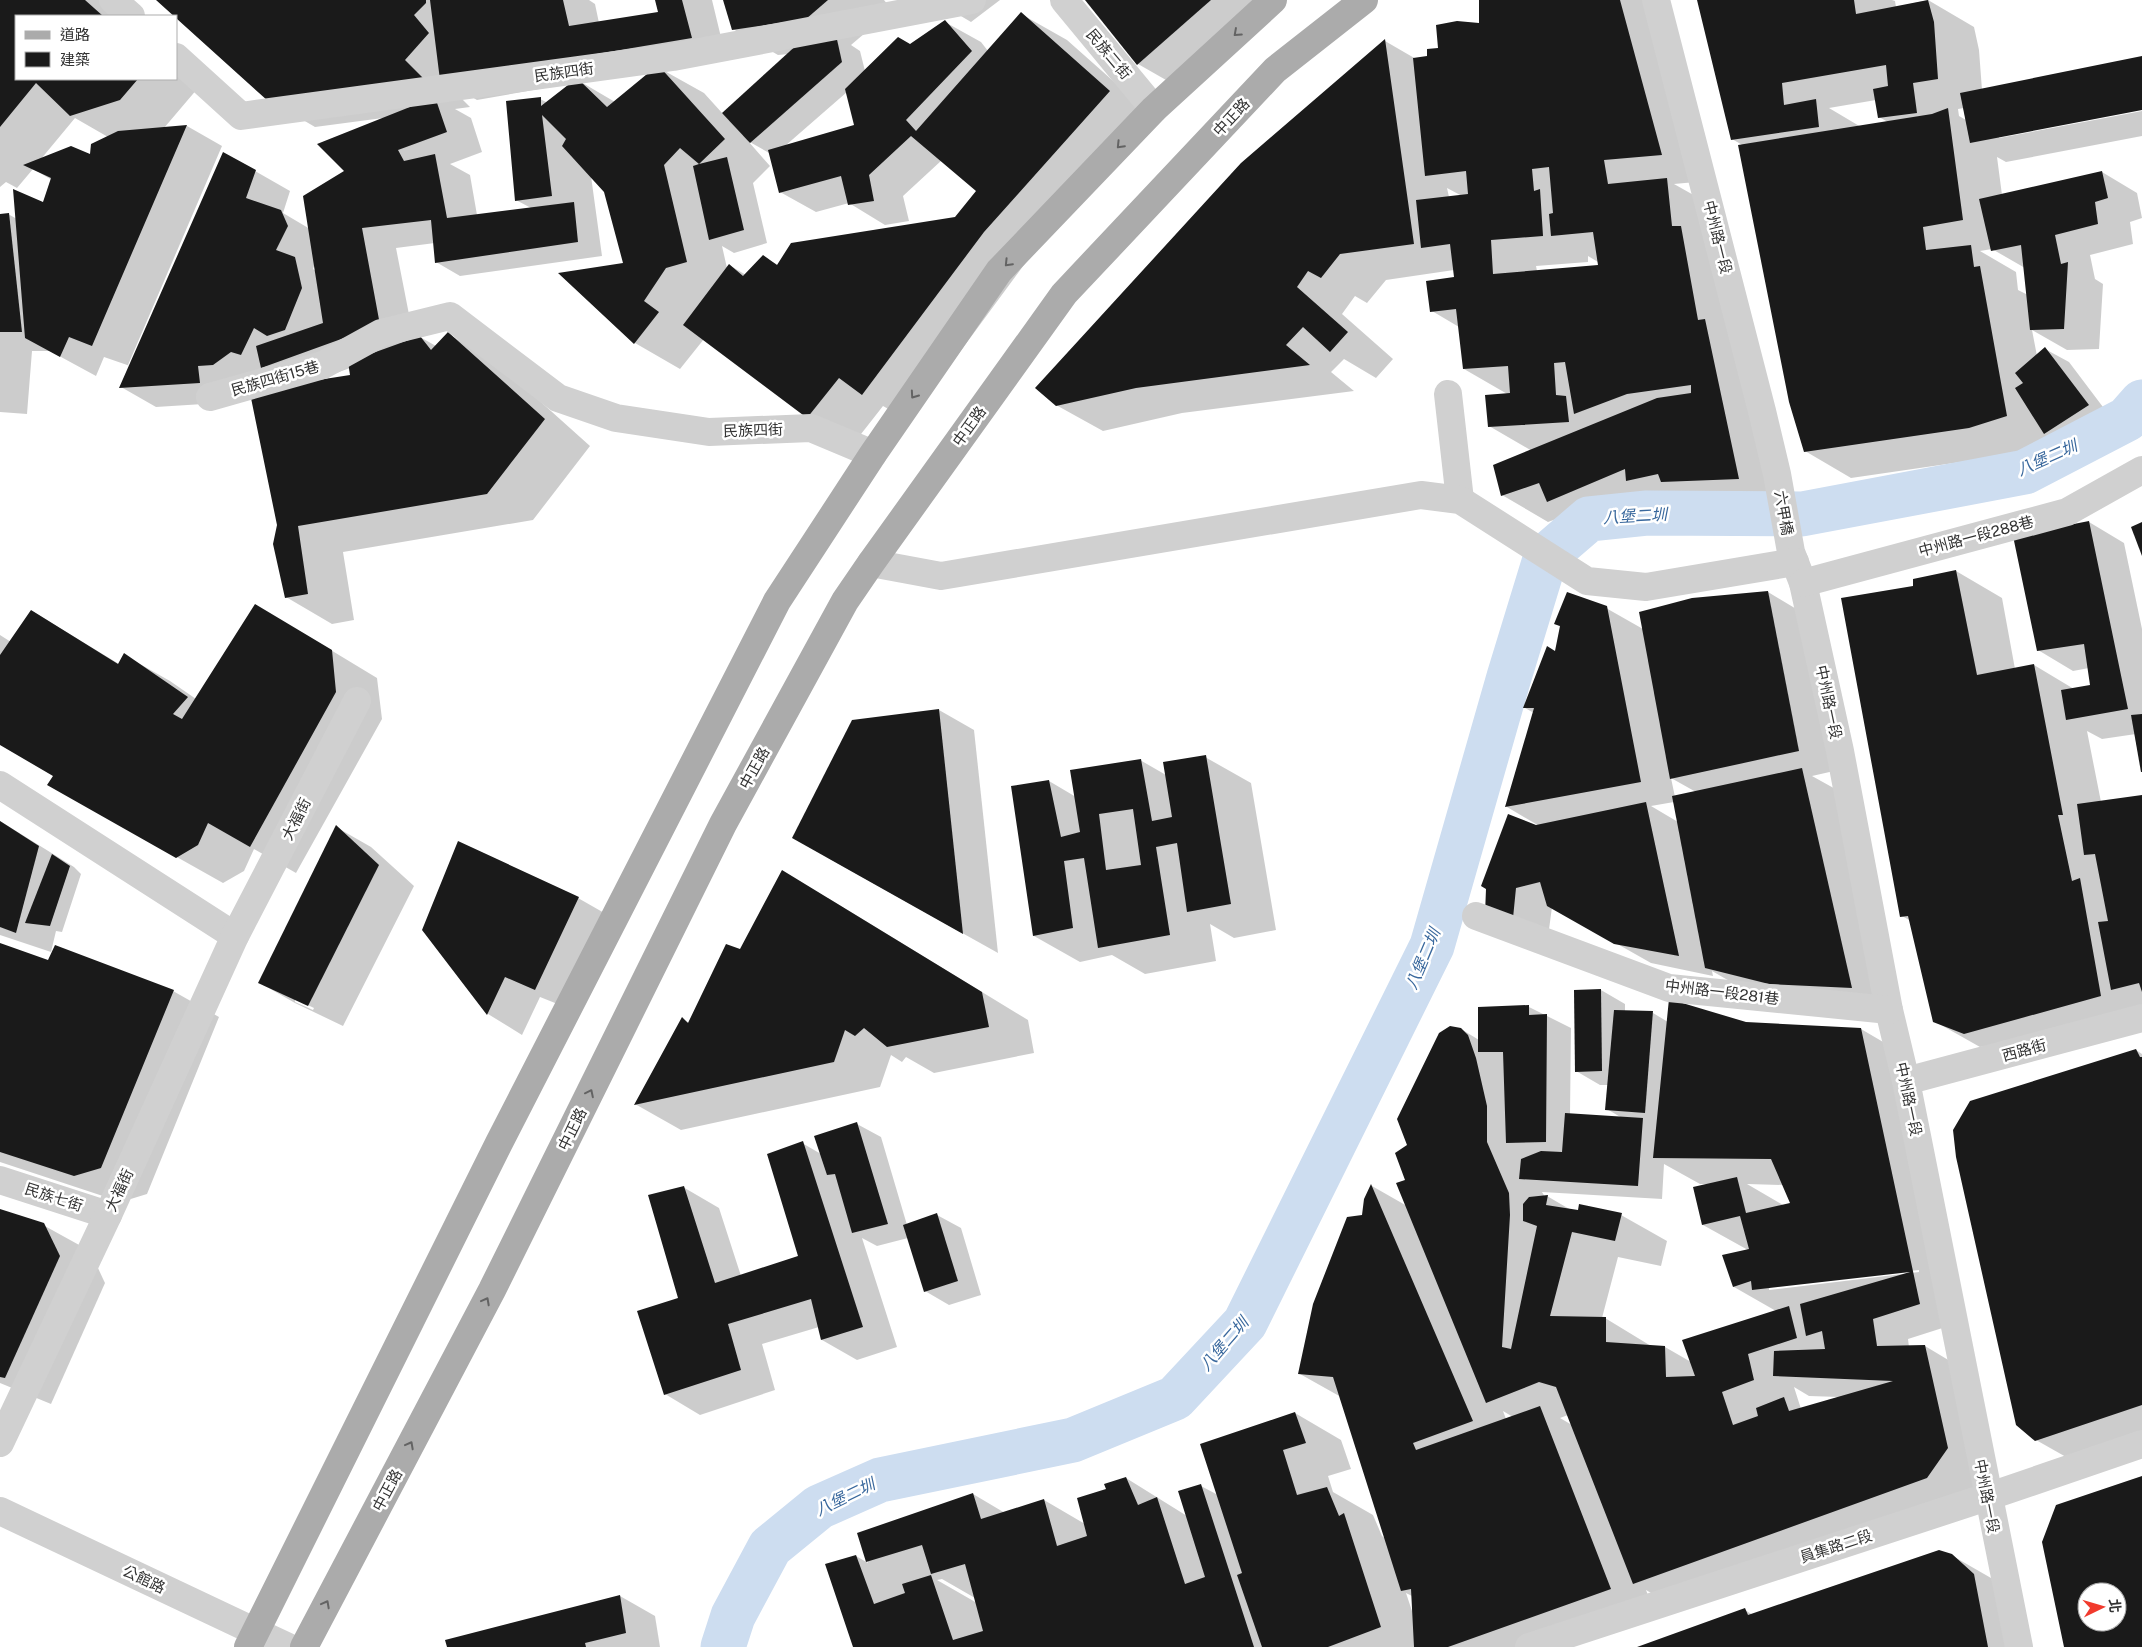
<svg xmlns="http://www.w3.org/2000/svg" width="2142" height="1647" font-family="'Public Sans','Noto Sans TC',sans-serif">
<rect width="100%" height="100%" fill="#fff"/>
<g fill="#0003" fill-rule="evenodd">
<path d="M0 0H100L118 16H16V79H176V68L198 88 164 128 187 126 222 146 128 365 130 366 255 171 290 191 283 213 310 229 346 171 383 118 315 127 269 100 158 0H589L595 4 599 23 660 13 656 0H712L726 58 661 69 704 93 723 114 789 54 778 55 733 29 724 0H884L892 10 851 45 860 51 865 71 910 46 945 22 981 42 988 51 1021 14 1067 40 1155 118 1029 258 909 421 883 406 854 443 808 417 704 339 680 369 635 343 625 264 606 192 591 176 602 256 460 276 436 262 435 243 396 248 414 340 420 337 436 346 448 334 494 360 590 446 533 520 343 552 354 620 332 624 286 597 278 525 252 399 235 402 156 407 121 387 130 366 104 357 96 376 50 351H32L27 414 0 412V215L8 214 17 219 43 203 52 180 33 169 17 188 6 182 0 187ZM655 70 615 102 581 82ZM573 83 548 103 540 99 516 200 531 208 477 215 470 175 450 164 482 152 471 118 455 109 470 107 449 86 451 85 477 100ZM847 92 855 126 785 146ZM75 118 108 137 90 155 41 159ZM748 141 771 154 780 192 816 212 849 203 885 225 909 221 903 196 942 160 978 190 955 218 778 265 763 257 746 275 729 265 727 268 722 246 734 253 767 243 753 183 770 166ZM315 263 316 271 313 269ZM350 368 352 376 320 381V379Z"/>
<path d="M901 0H1000L971 22 949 9Z"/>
<path d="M1086 0H1269L1173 84 1138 64Z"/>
<path d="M1480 0H1659L1707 181 1674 184 1713 206 1784 505 1708 507 1697 501 1673 506 1661 499 1593 528 1570 514 1548 522 1502 495 1532 451 1489 426 1509 395 1464 369 1459 327 1432 311 1455 279 1454 270 1386 280 1367 303 1355 296 1342 314 1393 359 1376 378 1344 359 1331 372 1354 391 1182 413 1103 431 1056 405 1385 41 1416 59 1429 57 1439 49 1480 24ZM1447 188 1462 196 1449 197ZM1588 256 1598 262 1600 266 1537 271 1536 266 1588 262Z"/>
<path d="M1698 0H1892L1895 1 1896 7 1928 0 1974 27 1979 50 1982 90 2142 58V108L1999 136V138L2142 111V136L2006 162 1997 157 2002 195 2102 172 2137 193 2142 218 2130 222 2133 244 2090 255 2095 279 2103 284 2099 349 2067 350 2032 330 2037 356 2045 349 2069 362 2112 419 2068 447 2052 437V442L2016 454 1851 478 1805 451 1744 146 1732 139ZM1876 100 1879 117 1888 122 1861 127 1829 108ZM1964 108 1966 120 1959 116 1958 109ZM1992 249 2025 268 2028 295 2018 290 2016 272 1980 251Z"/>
<path d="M2089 522 2124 543 2142 629V770L2136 734 2102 739 2087 731 2101 802 2142 796V1024L1980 1047 1934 1021 1911 921 1902 916 1914 587 1956 571 2002 598 2015 669 2034 665 2074 689 2092 686 2089 668 2073 671 2038 650Z"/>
<path d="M1768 592 1803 613 1834 771 1812 776 1848 796 1897 1013 1752 994 1712 971 1713 976 1651 963 1552 907 1548 937 1486 914 1541 827 1507 807 1534 713 1525 708 1556 653 1561 627 1555 624 1606 608 1643 629ZM1671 778 1696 792 1675 797ZM1674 802 1678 822 1651 806Z"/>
<path d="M32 611 119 664 124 655 170 681 196 699 301 632 377 678 382 719 296 873 254 849 244 871 223 883 95 811 55 776 0 743V635L11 642Z"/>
<path d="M939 710 974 730 998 953 828 858 853 721Z"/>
<path d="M1205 757 1251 783 1276 930 1234 938 1210 924 1216 961 1145 974 1112 955 1080 962 1034 936 1049 781 1076 797 1140 760 1166 775Z"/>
<path d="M0 821 74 867 81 874 62 932 56 931 51 952 0 935Z"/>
<path d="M336 827 371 847 414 886 343 1026 295 1003 260 983ZM295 999 314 1008 313 1010 295 1002Z"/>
<path d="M578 898 613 918 570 1009 540 997 522 1035 488 1014 423 930Z"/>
<path d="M828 898 1028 1020 1034 1053 934 1073 906 1057 902 1062 891 1055 880 1087 681 1130 635 1104 682 1019 689 1023 740 950Z"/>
<path d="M0 944 48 962 173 991 219 1017 147 1194 121 1202 0 1162Z"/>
<path d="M1601 990 1625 1004V1012L1653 1013 1668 1022 1861 1029 1907 1056 1955 1324 1908 1339 1909 1347 1925 1346 1960 1367 1994 1474 1973 1503 1680 1610 1646 1590 1656 1616 1568 1647H854L856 1556 868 1563 859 1534 973 1494 1005 1513 1044 1500 1085 1524 1108 1490 1126 1478 1187 1516 1201 1486 1218 1495 1295 1413 1341 1440 1351 1469 1328 1476 1333 1492 1373 1515 1382 1536 1386 1539 1341 1397 1300 1374 1363 1216 1372 1186 1407 1206 1409 1146 1461 1029 1479 1040V1008L1529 1007 1571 1028 1570 1115 1622 1118 1607 1109 1609 1085H1600L1576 1071ZM1664 1164 1700 1184H1706L1703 1225 1748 1250 1734 1287 1776 1311 1691 1362 1665 1347 1651 1346 1605 1318H1602L1618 1257 1661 1266 1667 1241 1621 1215 1571 1210 1547 1196 1545 1197 1542 1192 1662 1199ZM1747 1184 1783 1185 1792 1204 1783 1205ZM1919 1270V1272L1769 1290V1287ZM1794 1387 1809 1396 1839 1397 1801 1409ZM1503 1411 1513 1417 1506 1419ZM1568 1415 1572 1425 1560 1418ZM942 1579 975 1598 977 1603 937 1580ZM1406 1593 1412 1596V1611Z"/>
<path d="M2136 1050 2142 1054V1446L2082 1466 2036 1440Z"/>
<path d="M857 1124 881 1137 907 1225 937 1215 961 1228 981 1295 949 1305 925 1291 908 1238 877 1246 862 1238 897 1347 857 1360 822 1340 819 1327 762 1344 775 1390 700 1415 665 1394 679 1299 683 1187 719 1208 741 1276 799 1256 802 1143 821 1154Z"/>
<path d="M0 1210 43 1225 90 1251 105 1283 51 1404 0 1383Z"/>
<path d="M1951 1555 1998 1582 2028 1647H1640L1745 1610 1753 1615Z"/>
<path d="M620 1596 655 1616 660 1647H448Z"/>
</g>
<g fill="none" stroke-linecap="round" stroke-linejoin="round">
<path stroke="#cdddf0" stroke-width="45" d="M723 1647 733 1616 770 1547 819 1507 880 1480 1073 1440 1175 1398 1245 1323 1432 946 1509 677 1546 556 1589 519 1647 513 1802 514 2025 472 2127 419 2142 402"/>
</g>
<g fill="#1a1a1a" fill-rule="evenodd">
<path d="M0 0H85L103 16H16V79H138L120 100 70 116 36 83 0 127Z"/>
<path d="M156 0H426V3L414 15 429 33 405 60 426 81 268 101Z"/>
<path d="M430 0H563L569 26 658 12 655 0H682L692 38 440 80Z"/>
<path d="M723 0H828L806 19 732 30Z"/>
<path d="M1085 0H1211L1137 65Z"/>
<path d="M1479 0H1620L1662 155 1604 160 1608 184 1667 178 1672 226H1681L1698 320 1705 319 1739 479 1661 482 1658 474 1626 481 1625 469 1547 502 1539 483 1501 496 1493 465 1657 398 1691 393V385L1627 394 1574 414 1565 362 1554 363 1556 395 1566 396 1569 422 1488 427 1485 395 1510 393 1508 366 1463 369 1456 309 1430 312 1426 281 1454 277 1450 244 1421 248 1416 200 1468 194 1466 171 1425 176 1413 58 1427 56V49L1438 48 1436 25 1457 21 1479 23ZM1549 167 1553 213 1549 214 1551 236 1593 232 1598 265 1493 274 1491 240 1543 236 1540 189 1534 191 1532 169Z"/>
<path d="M1697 0H1854L1856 14 1928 0 1934 22 1938 79 1913 83 1917 113 1878 118 1873 89 1888 86 1886 65 1782 83 1784 105 1816 99 1819 127 1731 140Z"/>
<path d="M1021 12 1110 91 984 232 862 395 839 378 807 418 683 325 729 264 743 276 763 255 777 265 791 243 955 217 976 191 911 136 869 175 874 201 848 205 841 176 779 193 768 150 854 125 845 89 898 37 910 44 945 20 972 51 906 120 916 131Z"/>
<path d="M836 35 842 62 750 143 722 113 800 42Z"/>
<path d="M1385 39 1414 244 1340 254 1321 278 1308 271 1297 287 1348 332 1330 352 1303 327 1286 345 1310 365 1136 388 1056 406 1035 388 1241 163Z"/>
<path d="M2142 56V110L1970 143 1960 93Z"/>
<path d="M658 65 725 139 699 164 727 157 744 230 709 240 693 166 699 164 680 148 664 165 687 262 666 268 644 301 659 312 634 344 558 273 623 263 604 192 562 146 566 139 542 115 552 196 515 201 506 101 541 97V106L577 78 607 107Z"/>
<path d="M435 97 447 132 398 150 404 161 435 154 447 218 574 202 578 242 435 263 431 220 362 228 380 325 261 368 256 346 323 323 303 196 344 171 317 144Z"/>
<path d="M1948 108 1963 220 1923 227 1926 250 1971 245 1974 267 1980 266 2007 416 1969 428 1804 452 1789 402 1738 145 1932 114Z"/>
<path d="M187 125 92 346 69 337 60 357 25 338 13 189 43 202 51 178 23 165 71 146 90 154 91 144 118 131Z"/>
<path d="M223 152 256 170 246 198 281 210 288 226 276 250 295 257 302 288 285 330 267 336 254 328 241 355 231 352 213 365 198 366 200 383 119 388Z"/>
<path d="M2102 171 2108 198 2095 202 2098 224 2055 235 2061 264 2068 262 2064 329 2030 330 2021 245 1991 251 1979 199Z"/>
<path d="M9 213 22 332H0V214Z"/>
<path d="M448 332 545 419 487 494 298 526 308 594 285 598 273 544 277 525 251 398 286 385 350 375 348 362 420 336 431 350Z"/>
<path d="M2045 347 2089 405 2044 434 2015 388 2023 383 2015 373Z"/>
<path d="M2089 521 2128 709 2066 720 2061 690 2090 685 2084 644 2037 651 2013 536Z"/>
<path d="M2142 522V556L2131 527Z"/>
<path d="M1956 570 1977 675 2034 664 2063 815H2058L2072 881 2080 878 2101 996 1964 1034 1933 1022 1908 916 1900 917 1841 598 1913 586V579Z"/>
<path d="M1768 591 1799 751 1670 779 1639 612 1692 598Z"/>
<path d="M1567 592 1607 606 1641 782 1505 807 1534 708H1523L1547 646 1555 651 1560 626 1554 624Z"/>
<path d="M255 604 332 650 336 692 250 847 208 823 198 845 176 858 47 785 53 776 0 745V655L31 610 118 664 124 653 188 697 173 714 182 719Z"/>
<path d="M939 709 963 934 792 838 852 720Z"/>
<path d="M2142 714V772H2141L2131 715Z"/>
<path d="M1206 755 1231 904 1187 912 1177 843 1156 847 1170 935 1098 948 1084 858 1064 861 1073 928 1033 936 1011 786 1049 780 1061 837 1080 832 1070 770 1141 759 1152 821 1172 817 1163 762ZM1133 809 1141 865 1106 870 1099 814Z"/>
<path d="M1802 768 1852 988 1769 984 1705 968 1672 796Z"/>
<path d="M2142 795V992L2139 983 2111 990 2098 922 2108 921 2095 854 2084 855 2077 804Z"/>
<path d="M1646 802 1679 956 1614 944 1547 906 1540 882 1516 888 1513 918 1485 914 1486 889 1481 886 1508 814 1536 825Z"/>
<path d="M0 821 39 846 16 933 0 927Z"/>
<path d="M336 825 379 865 308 1006 258 983Z"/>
<path d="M458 841 579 897 535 990 505 977 487 1015 422 930Z"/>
<path d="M52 854 70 866 50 926 25 923Z"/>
<path d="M782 870 982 992 989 1027 887 1047 864 1028 855 1036 845 1030 834 1062 634 1105 682 1017 688 1023 726 944 740 949Z"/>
<path d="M0 943 48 960 55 945 174 990 101 1168 74 1176 0 1152Z"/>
<path d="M1601 989 1602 1071 1575 1072 1574 990Z"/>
<path d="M1669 999 1746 1022 1861 1028 1920 1304 1873 1319 1877 1346 1925 1345 1948 1448 1927 1478 1633 1584 1556 1387 1539 1382 1486 1403 1396 1183 1405 1180 1395 1153 1407 1145 1397 1119 1439 1033 1450 1026 1461 1028 1468 1035 1476 1058 1487 1106V1142L1509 1193 1510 1215 1502 1347 1511 1349 1537 1226 1523 1221V1204L1529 1197 1548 1195 1546 1205 1578 1210 1579 1204 1622 1213 1615 1241 1572 1232 1550 1316 1606 1317V1342L1665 1346 1666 1377 1695 1376 1682 1340 1789 1306 1797 1338 1748 1354 1754 1380 1722 1392 1733 1425 1758 1416 1756 1408 1784 1397 1789 1411 1893 1381 1773 1376 1774 1351 1825 1349 1822 1331 1806 1336 1800 1304 1910 1272 1752 1290 1751 1281 1733 1287 1722 1255 1749 1249 1740 1216 1702 1225 1693 1187 1737 1177 1746 1213 1790 1203 1771 1159 1653 1158Z"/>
<path d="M1529 1005V1015L1547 1014 1546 1142 1506 1143 1503 1052H1478V1007Z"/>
<path d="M1614 1010 1653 1011 1645 1113 1605 1110Z"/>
<path d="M2136 1049 2140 1057H2142V1405L2035 1441 2016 1425 1956 1157 1953 1130 1970 1101Z"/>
<path d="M1565 1113 1643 1118 1638 1186 1519 1179 1521 1159 1541 1151 1562 1152Z"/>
<path d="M857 1122 888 1224 852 1233 835 1174 827 1175 814 1136Z"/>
<path d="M803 1141 863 1327 821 1340 811 1299 728 1324 741 1370 664 1395 637 1311 678 1298 648 1195 684 1186 715 1283 798 1256 767 1154Z"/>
<path d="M1371 1184 1473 1421 1413 1443 1416 1450 1540 1406 1611 1589 1448 1647H1414L1411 1589 1401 1591 1333 1377 1298 1374 1313 1304 1347 1217 1362 1215 1364 1199Z"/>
<path d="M0 1209 44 1223 60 1256 5 1378 0 1377Z"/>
<path d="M937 1213 958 1281 924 1292 903 1225Z"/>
<path d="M1295 1412 1306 1443 1283 1450 1297 1495 1327 1487 1339 1516 1344 1513 1381 1627 1328 1647H1262L1237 1575 1242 1573 1200 1444Z"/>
<path d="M2142 1476V1647H2064L2042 1542 2056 1505ZM2087 1592H2117V1622H2087Z"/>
<path d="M1126 1477 1138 1505 1157 1497 1185 1584 1205 1577 1178 1491 1201 1484 1254 1647H853L825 1564 856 1555 874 1604 905 1593 902 1584 931 1575 953 1640 983 1631 965 1564 931 1574 922 1545 866 1562 857 1533 973 1493 981 1519 1044 1499 1057 1546 1087 1536 1077 1498 1106 1489 1104 1484Z"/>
<path d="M1939 1550 1952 1554 1974 1574 1988 1647H1637L1745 1608 1748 1615Z"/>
<path d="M620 1595 626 1633 585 1643 586 1647H447L445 1640Z"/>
</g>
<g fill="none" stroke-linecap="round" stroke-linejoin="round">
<g stroke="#d0d0d0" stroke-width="28">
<path d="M113 0 131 16"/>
<path d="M1064 0 1154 109"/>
<path d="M1656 0 1762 411 1777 474 1791 552 1803 583 1840 751 1889 1010 1906 1081 2019 1647"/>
<path d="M176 57 241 116 673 57 972 0"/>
<path d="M1448 394 1460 500"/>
<path d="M210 397 323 365 381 333 450 316 558 398 616 418 709 432 811 428 873 454"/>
<path d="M871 563 941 576 1421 495 1460 500 1587 581 1646 587 1795 562"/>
<path d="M1803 583 2067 512 2142 470"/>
<path d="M0 785 235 936"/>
<path d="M1476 916 1669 988 1889 1010"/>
<path d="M1906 1081 2142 1018"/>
<path d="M0 1180 108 1215"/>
<path d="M0 1443 108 1215 235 936 357 701"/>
<path d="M0 1511 288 1647"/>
<path d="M1529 1647 1987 1497 2142 1444"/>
</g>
<g stroke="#ababab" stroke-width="28">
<path d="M248 1647 499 1143 777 601 873 454 999 271 1154 109 1273 0"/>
<path d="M304 1647 492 1290 723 824 845 601 871 563 1064 294 1275 70 1364 0"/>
</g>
</g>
<defs><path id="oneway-chevron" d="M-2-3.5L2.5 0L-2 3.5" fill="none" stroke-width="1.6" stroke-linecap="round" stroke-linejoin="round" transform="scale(1.25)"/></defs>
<g stroke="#636363">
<use href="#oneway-chevron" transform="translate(1237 33) rotate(138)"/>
<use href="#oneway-chevron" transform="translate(1120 145) rotate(134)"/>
<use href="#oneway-chevron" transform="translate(1008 263) rotate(134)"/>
<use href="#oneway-chevron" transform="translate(914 395) rotate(125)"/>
<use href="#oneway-chevron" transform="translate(590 1093) rotate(-64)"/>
<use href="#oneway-chevron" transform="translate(486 1301) rotate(-62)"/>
<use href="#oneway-chevron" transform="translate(410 1445) rotate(-62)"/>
<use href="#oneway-chevron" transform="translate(326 1604) rotate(-62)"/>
</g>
<g text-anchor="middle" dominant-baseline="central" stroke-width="5" stroke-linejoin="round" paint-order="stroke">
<g font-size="15" fill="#333" stroke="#fff">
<text transform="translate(1109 54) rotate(50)">民族二街</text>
<text transform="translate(564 72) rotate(-8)">民族四街</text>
<text transform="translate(1231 117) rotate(-47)">中正路</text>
<text transform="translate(1718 237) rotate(76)">中州路一段</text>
<text transform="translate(275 378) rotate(-16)">民族四街15巷</text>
<text transform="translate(969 426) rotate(-54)">中正路</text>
<text transform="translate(753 430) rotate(-2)">民族四街</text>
<text transform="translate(1784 513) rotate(80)">六甲橋</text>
<text transform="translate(1976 536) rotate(-15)">中州路一段288巷</text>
<text transform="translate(1829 702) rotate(78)">中州路一段</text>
<text transform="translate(754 768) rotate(-61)">中正路</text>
<text transform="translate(296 819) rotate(-63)">大福街</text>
<text transform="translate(1722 992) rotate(7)">中州路一段281巷</text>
<text transform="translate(2024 1050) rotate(-15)">西路街</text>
<text transform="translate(1909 1099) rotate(78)">中州路一段</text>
<text transform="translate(572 1129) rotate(-64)">中正路</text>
<text transform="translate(119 1190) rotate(-65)">大福街</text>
<text transform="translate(54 1197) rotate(18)">民族七街</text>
<text transform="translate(387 1490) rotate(-62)">中正路</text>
<text transform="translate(1987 1496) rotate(79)">中州路一段</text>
<text transform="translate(1836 1546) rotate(-18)">員集路二段</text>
<text transform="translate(144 1579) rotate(25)">公館路</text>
</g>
<g font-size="16" font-style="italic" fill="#39689d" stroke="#fff">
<text transform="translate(2047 458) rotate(-24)">八堡二圳</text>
<text transform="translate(1635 516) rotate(-3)">八堡二圳</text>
<text transform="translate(1423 959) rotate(-67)">八堡二圳</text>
<text transform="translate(1224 1344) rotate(-49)">八堡二圳</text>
<text transform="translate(845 1497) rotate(-26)">八堡二圳</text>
</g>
</g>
<rect x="15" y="15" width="162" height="65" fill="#ffffff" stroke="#adadad"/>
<rect x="25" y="31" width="25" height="8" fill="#ababab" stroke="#adadad"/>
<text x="60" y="40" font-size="15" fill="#333333">道路</text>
<rect x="25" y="52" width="25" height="15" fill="#1a1a1a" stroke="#adadad"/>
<text x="60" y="65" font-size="15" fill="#333333">建築</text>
<g transform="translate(2102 1607) rotate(85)"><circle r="24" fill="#ffffff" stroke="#adadad"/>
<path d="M0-4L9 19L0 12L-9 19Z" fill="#f13a2d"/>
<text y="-8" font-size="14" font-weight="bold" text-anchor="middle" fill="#333333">北</text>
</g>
</svg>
